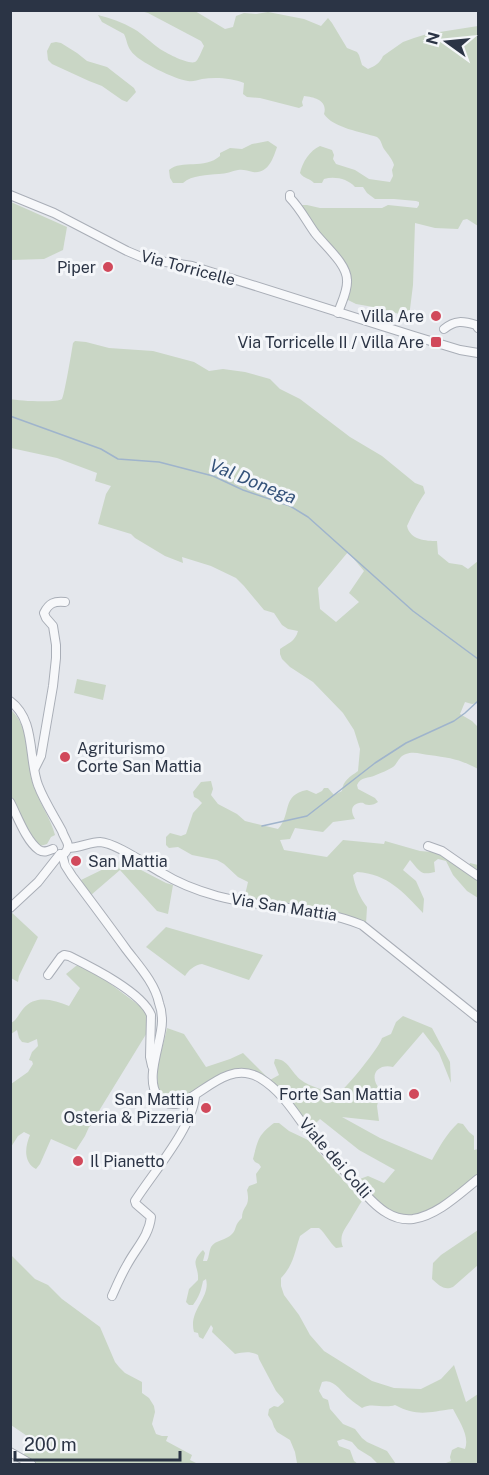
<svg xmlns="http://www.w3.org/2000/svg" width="489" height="1475" font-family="'Public Sans',sans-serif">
<rect width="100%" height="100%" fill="#e4e7ec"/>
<g fill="#c9d6c5" fill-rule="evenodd">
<path d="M141 11H195L225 29 233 27 236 16 244 13 256 14 268 12 304 19 321 26 328 18 332 23 347 48 357 52 359 55 362 65 368 69C375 66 380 63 383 56L403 42 414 38 427 34 478 26V226L467 219 463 220 458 229 435 228 415 223 413 285 409 317 379 308 356 304 348 300 345 270 296 205H307L320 208H382L388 205 417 208 419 205V202L416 201 394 199H375L367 193 363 187H355C348 179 335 176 324 179L322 183H314C310 178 304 179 300 173 302 163 310 150 320 146L332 150 334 155 333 159 336 164 355 170 369 179 390 182 393 176 392 170 394 165C392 158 388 155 384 149 381 144 382 141 377 137 362 132 333 128 324 114 328 101 315 97 304 96L302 102 303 106 299 108 260 98 247 97 243 94 244 83C232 78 215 77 202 79 197 80 193 82 188 81 176 80 137 61 131 51 127 46 127 40 124 34L102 22 98 15C110 18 122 22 134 29 143 34 151 43 160 49 166 53 189 65 195 62 198 61 202 50 204 46L201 41 148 13Z"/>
<path d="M56 42 61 43 77 53 87 61 107 67 134 88 136 92 127 102 122 100 102 86 89 81 52 64 48 60 47 51 51 43Z"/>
<path d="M268 141 277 147C273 159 268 174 253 172 248 171 243 169 238 170 232 171 226 174 219 174 207 175 192 175 183 183H173L170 178 169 170C182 159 204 170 220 156V153L230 148 242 149 252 144Z"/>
<path d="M11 202 67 227 63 250 44 259 11 260Z"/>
<path d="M75 341 86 342 109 348 153 351 194 362 209 371 223 369 245 372 270 379 280 389 300 399 350 437 382 456 415 483 423 486 425 493C418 503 412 515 407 526 410 540 426 541 437 541L438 554 449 563 462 565 468 569 478 561V703L472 704 465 702 460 714 472 721 478 727V769C459 759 451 758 429 755 422 754 413 751 406 754 399 756 398 763 393 767 388 770 381 773 376 775 368 779 361 776 357 785L358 789 375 798 378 802C375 804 373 805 369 805 362 805 366 802 359 803 350 805 351 813 355 819L333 822 323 832 295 828 290 839 280 840 284 850 327 857 343 840 384 844 385 841 420 851 432 852 441 847 468 868 470 863 478 865V898L467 891 453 875 446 861 438 859 434 862 435 872C420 876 420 871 410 860L403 870 416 881 424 899 423 913C403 892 388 874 357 872L353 875C355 887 360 898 367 907L366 924 336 912 254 905 245 895 248 882 238 877 224 864 217 860 192 855 178 847 169 848 166 845V837L170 833 181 836 186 834 193 813 202 803 198 799 194 797 193 792 201 782 211 781 213 789 211 795 218 804 237 814 245 821 278 829C292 814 281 795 307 790L316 794 322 791 324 788H328L334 795 342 791C343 780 350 777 358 771L360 749 354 730 343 713 313 682 290 667 282 659 280 654V649C288 643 295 642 298 631L288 629 282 625 274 613 264 610 244 586 236 578 211 566 182 557 183 563 165 556 135 538 131 534 98 524 106 494 111 486 95 481 97 473 57 458 11 448V399C17 401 58 403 62 399 64 397 72 350 73 343ZM348 552 364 571 349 593 359 602 336 622 320 609 318 588Z"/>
<path d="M77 679 106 685 103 700 74 693Z"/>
<path d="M10 709C14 713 17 716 19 720 31 741 26 770 36 792 42 807 51 820 55 835L51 837 47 844 34 848 11 808Z"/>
<path d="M122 860 166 883 173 885 168 914 157 911 120 870 91 895 81 880Z"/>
<path d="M10 911 38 937 19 976 18 982 11 978Z"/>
<path d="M166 927 263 955 249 980 202 964C194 965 189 970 185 976L146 947Z"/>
<path d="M81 962 156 1018 94 1119 93 1124 89 1127 85 1136 76 1150 51 1139 40 1164 36 1169C23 1162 25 1147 30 1135L24 1132 18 1136 11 1147V1084L28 1072 33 1064 32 1061 29 1060 32 1052 38 1046 37 1039 28 1043 22 1042 19 1038 17 1030 11 1034V1023C17 1020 18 1015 23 1009 36 994 53 1000 69 1006L80 988 66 974Z"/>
<path d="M403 1016 432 1028 450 1062 451 1083 439 1053 423 1032 393 1067C376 1063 368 1078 381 1090L377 1106 379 1121 342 1117 380 1138 432 1160C440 1146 447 1133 458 1123L463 1124 469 1132 474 1136V1150L478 1149V1177C454 1194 418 1230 387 1210 375 1203 366 1190 357 1180L368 1176 384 1183 395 1170 359 1150 320 1119 311 1128C292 1104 264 1057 228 1072 220 1075 211 1081 204 1086 194 1092 184 1096 175 1101 171 1100 168 1100 165 1098 148 1088 164 1045 167 1028L184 1034 206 1067 230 1059 243 1053 270 1080 279 1075 274 1063 275 1059C287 1058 292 1073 301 1080 308 1086 329 1092 338 1094 348 1086 379 1048 382 1038L391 1034 396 1022Z"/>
<path d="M274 1123H279L289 1131 308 1140 362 1201C358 1207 355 1212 351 1219 346 1228 338 1235 343 1247L336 1248C329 1242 326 1234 319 1228H311L300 1236C294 1254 294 1264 281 1278V1286L284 1295 299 1315 310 1335 324 1351 372 1381 394 1388 421 1389 441 1379 454 1365 466 1402 478 1394V1464H445L446 1463 451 1461 450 1457 452 1450 458 1447 465 1449C470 1436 459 1421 453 1409 428 1412 418 1417 395 1405 384 1409 372 1402 362 1408 358 1405 353 1402 350 1399 341 1392 334 1378 322 1382L319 1391 323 1398 328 1400 330 1409 343 1424 355 1429 362 1438 367 1442 387 1451 396 1464H378L371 1457 358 1449 352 1442 343 1439 337 1441 339 1446 350 1450 354 1461 358 1464H310L308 1463 301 1464 297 1463 295 1452 290 1440 277 1432 274 1427 272 1421 268 1415 269 1409 274 1406 278 1407 284 1402 283 1399 276 1391 259 1359 258 1355C251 1351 243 1352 235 1354L212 1332 213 1328 211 1325 203 1339 199 1337 198 1333 194 1332C188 1310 211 1298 206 1279L203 1281C201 1291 199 1297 193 1305H189L186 1302 189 1289 198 1280C199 1265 189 1264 203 1250L205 1253 203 1261H207C209 1257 209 1251 211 1247 215 1240 227 1240 232 1234 237 1229 234 1225 242 1218 242 1205 251 1208 247 1190L249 1186 257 1183 256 1174 261 1167 259 1164 255 1162 253 1159C258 1140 258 1135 274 1123Z"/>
<path d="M478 1230V1265L453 1287C444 1291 439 1285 432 1279L433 1263 441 1255Z"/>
<path d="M10 1254 35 1279 48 1285 62 1299 100 1327 115 1362 119 1367 125 1373 142 1382V1393L149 1398 154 1406 155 1412 152 1424 156 1434 162 1436H168L166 1441 192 1455 190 1460 198 1464H31L22 1457 33 1440 11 1425Z"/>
</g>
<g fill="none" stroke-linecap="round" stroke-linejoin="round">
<g stroke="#9fb4cc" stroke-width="1.5">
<path d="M10 416 101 449 118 459 159 462 213 476 243 490 290 506 308 517 413 611 478 659"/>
<path d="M262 826 307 816 375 763 406 743 454 721 465 713 478 701"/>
</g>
<g stroke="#a9aeb7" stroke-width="10">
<g id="minor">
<path d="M10 195 54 213 127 251 146 259 192 266 414 336 460 350 478 353"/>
<path d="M290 195V198C300 208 307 222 315 233 325 246 347 264 347 280 348 291 341 303 338 313"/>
<path d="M444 329C455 320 463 321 476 325L478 328"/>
<path d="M10 701C36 720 28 758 38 785 44 801 54 816 62 831 65 841 72 844 65 853"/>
<path d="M35 768 41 756 53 686 56 658V645L53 626 46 618 44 613C49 603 54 601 65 602"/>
<path d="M10 802C17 815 26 841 39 850 44 853 48 851 53 849"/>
<path d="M428 846 442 851 478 876"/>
<path d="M68 848C79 848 90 842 100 842 116 843 147 865 162 873 178 883 199 891 217 896 265 909 316 906 362 925L478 1018"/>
<path d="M62 854 65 865 72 876C90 900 108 924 126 949 138 965 155 983 159 1003 161 1008 162 1015 162 1021 162 1042 144 1079 158 1096 184 1128 217 1053 260 1078 283 1092 295 1114 311 1135 324 1150 338 1164 351 1178 362 1190 373 1205 387 1213 395 1218 403 1220 413 1219 438 1215 459 1194 478 1179"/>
<path d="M10 908 38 882 60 854"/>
<path d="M48 975 61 957 64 955 69 956C91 967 142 992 151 1015L150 1057 152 1066"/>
<path d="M112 1296C117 1285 121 1275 127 1265 136 1248 149 1236 151 1217L136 1204 135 1201C152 1174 193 1127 195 1096"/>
<path d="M10 1452 31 1464"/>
</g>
</g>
<use href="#minor" stroke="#f7f8fa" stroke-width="8"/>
</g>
<g fill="#d1495b" stroke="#f4f6f9" stroke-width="2">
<circle cx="108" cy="267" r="6"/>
<circle cx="436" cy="316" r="6"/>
<rect x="430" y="336" width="12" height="12" rx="3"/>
<circle cx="65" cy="757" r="6"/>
<circle cx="76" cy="861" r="6"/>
<circle cx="414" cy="1094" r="6"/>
<circle cx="206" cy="1108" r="6"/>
<circle cx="78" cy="1161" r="6"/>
</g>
<g text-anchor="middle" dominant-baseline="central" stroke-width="6" stroke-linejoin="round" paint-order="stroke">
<g font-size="16" fill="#2b3445" stroke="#f4f6f9" text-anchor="end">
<text x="96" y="267">Piper</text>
<text x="424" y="316">Villa Are</text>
<text x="424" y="342">Via Torricelle II / Villa Are</text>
<text x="77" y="748" text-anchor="start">Agriturismo<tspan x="77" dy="18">Corte San Mattia</tspan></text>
<text x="88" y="861" text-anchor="start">San Mattia</text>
<text x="402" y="1094">Forte San Mattia</text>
<text x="194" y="1099">San Mattia<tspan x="194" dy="18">Osteria &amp; Pizzeria</tspan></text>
<text x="90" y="1161" text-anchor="start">Il Pianetto</text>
</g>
<g font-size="16" fill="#2b3445" stroke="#f4f6f9">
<text transform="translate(188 268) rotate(15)">Via Torricelle</text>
<text transform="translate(284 907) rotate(9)">Via San Mattia</text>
<text transform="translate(335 1158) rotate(49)">Viale dei Colli</text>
</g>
<g font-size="18" font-style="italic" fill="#34527a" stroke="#f4f6f9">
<text transform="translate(253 481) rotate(22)">Val Donega</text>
</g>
</g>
<rect width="489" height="1475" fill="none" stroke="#2b3445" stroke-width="24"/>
<g transform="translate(447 42) rotate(285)" stroke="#f4f6f9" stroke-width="4.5" paint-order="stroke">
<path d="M0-4.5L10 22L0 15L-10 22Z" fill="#2b3445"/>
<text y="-9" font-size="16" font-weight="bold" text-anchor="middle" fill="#2b3445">N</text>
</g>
<path d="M15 1451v9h165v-9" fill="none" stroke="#2b3445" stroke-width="3"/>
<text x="24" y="1451" font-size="18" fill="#2b3445" stroke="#f4f6f9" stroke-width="4.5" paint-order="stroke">200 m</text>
</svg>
